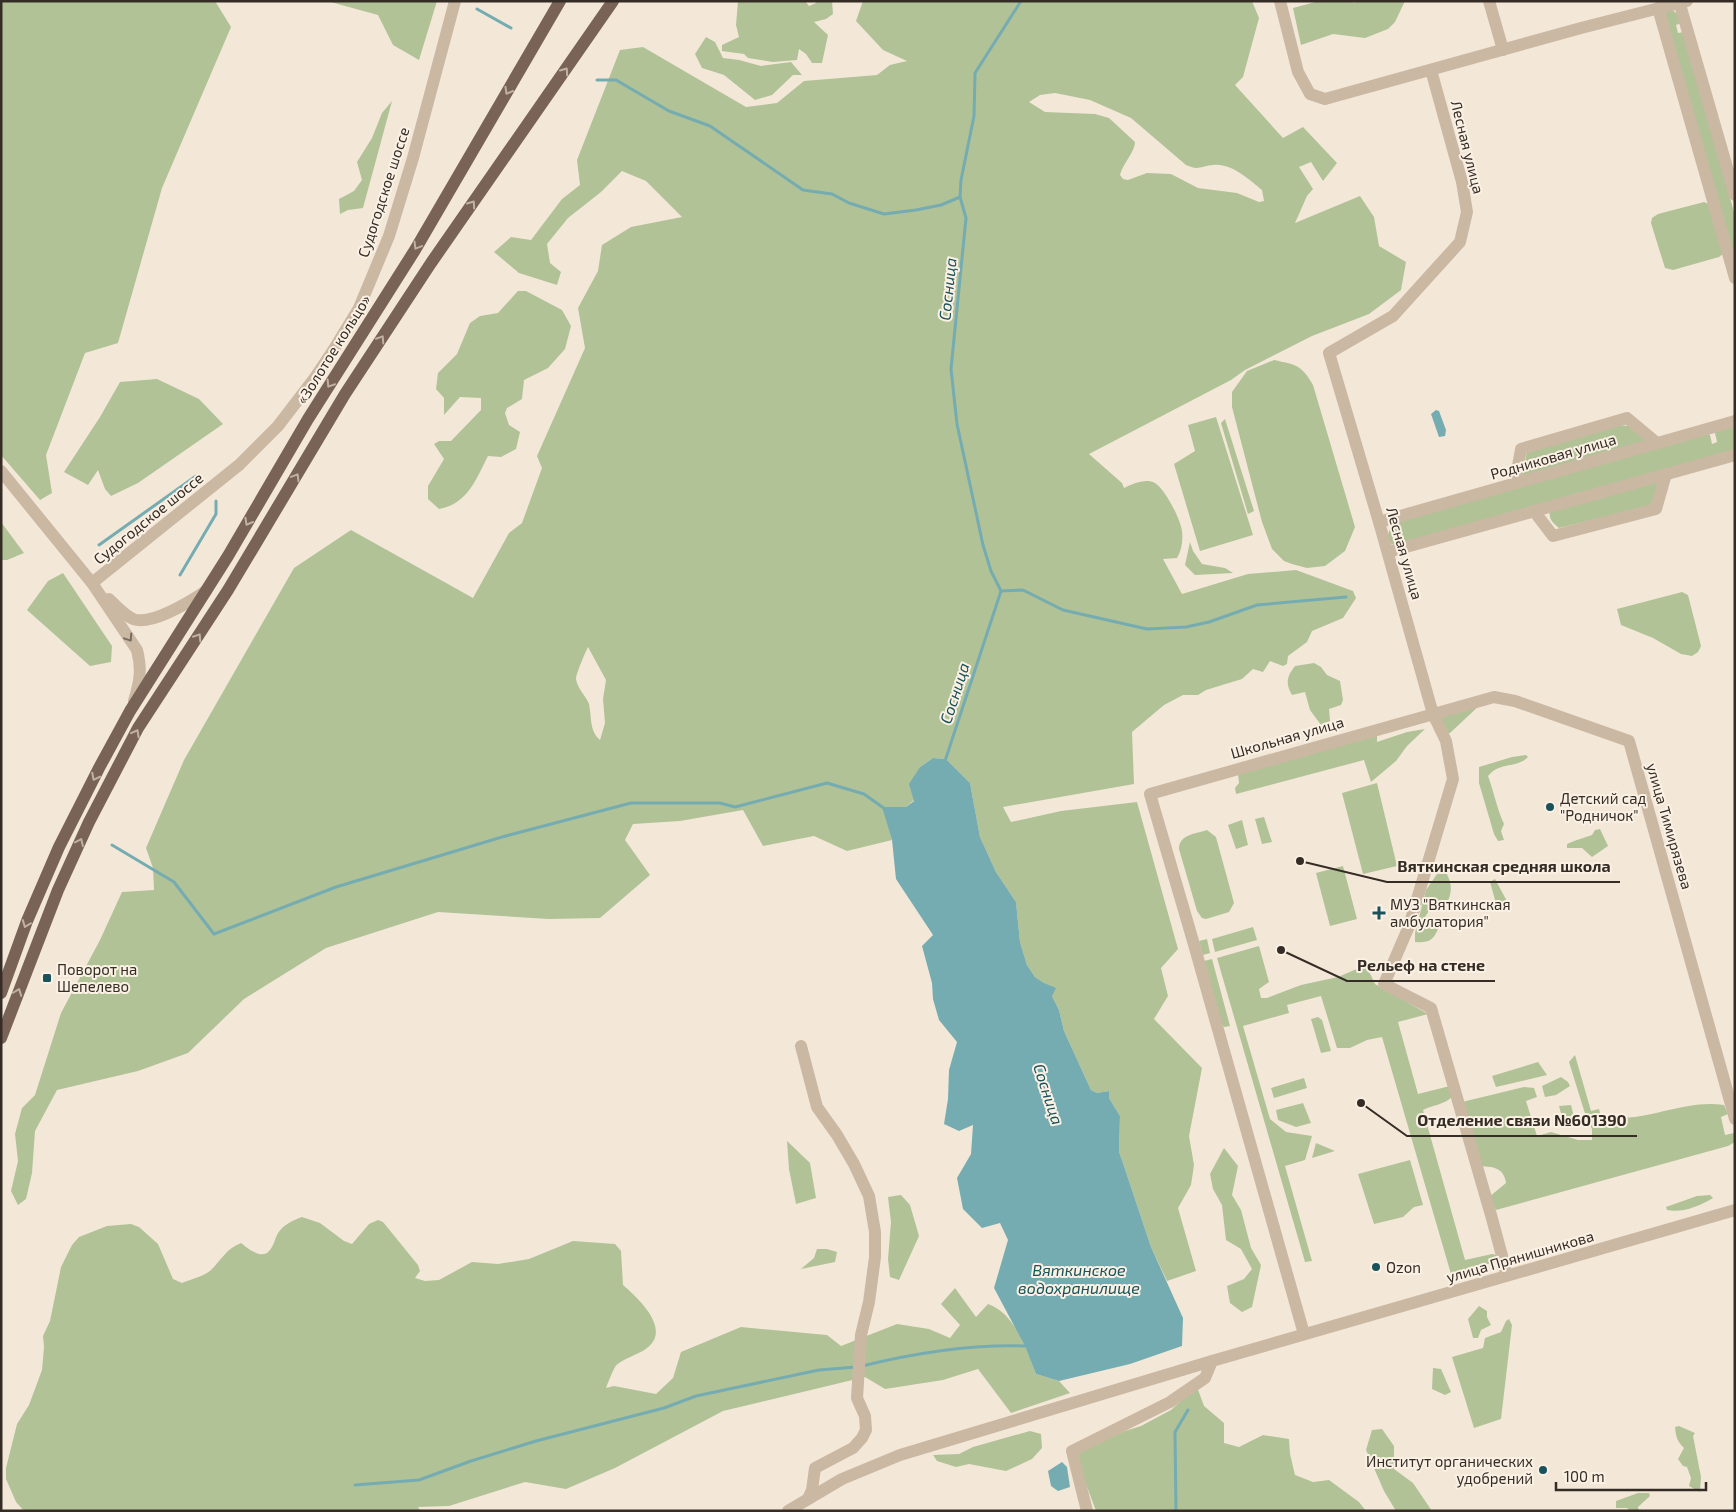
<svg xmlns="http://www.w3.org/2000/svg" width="1736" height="1512" font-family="'Exo 2',sans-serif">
<rect width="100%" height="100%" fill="#f3e8d8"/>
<g fill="#b1c297" fill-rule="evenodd">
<path d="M1 1H215L231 27 162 188 118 343 85 353 46 455 52 493 40 500 1 455Z"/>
<path d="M327 1H437L419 60 393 45 378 15Z"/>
<path d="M738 1H805L809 6 816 3V1H832L833 14 826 19 814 22 828 35 822 63H812L806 54 799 49 797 60 773 62 748 58 744 54 722 51V45L739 37 736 25Z"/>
<path d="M863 1H1252L1259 18 1243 77 1235 85 1283 138 1303 127 1337 163 1323 181 1311 162 1299 167 1313 189 1307 196 1295 223 1360 196 1374 217 1379 246 1406 262 1401 290 1369 314 1312 336 1245 370 1231 380 1089 454 1122 483 1124 488C1133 484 1145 478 1155 483 1165 489 1181 520 1182 531 1183 541 1182 549 1177 558L1163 559 1182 594 1248 574 1296 570 1353 591 1356 598 1343 618 1312 631 1307 642 1288 656 1287 664 1283 666 1270 661 1263 672 1253 669 1242 679 1206 690 1198 695H1183L1164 705 1132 732 1134 784 1003 807 1011 822 1061 811 1137 802 1178 949 1161 968 1168 996 1154 1019 1202 1068 1189 1136 1194 1165 1191 1185 1178 1208 1196 1271 1167 1281 1151 1247 1123 1163 1119 1152 1120 1116 1109 1098V1091L1097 1093 1091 1090 1064 1031 1059 1010 1052 996 1044 983 1035 977 1027 965 1020 942 1016 902 996 872 980 837 970 783 946 759 933 758 920 767 914 800 906 807H883L892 840 847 851 814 836 763 846 743 810 680 821 633 824 625 840 650 875 600 918 549 919 438 912 326 948 244 999 188 1053 138 1071 57 1090 35 1131 32 1173 26 1199 18 1205 11 1191 18 1161 15 1134 22 1108 35 1095 61 1013 100 940 122 892 154 890 153 868 146 848 184 760 294 568 351 530 473 598 509 533 522 523 542 468 537 456 585 348 578 308 598 271 602 245 631 227 682 217 646 181 622 171 601 192 568 218 547 244 550 263 561 272 557 285 519 273 494 252 511 237 531 240 562 199 580 185 577 160 620 50 643 47 746 107 777 103 804 81 877 75 890 65 907 61 883 50 856 21ZM1055 93 1090 100 1131 118 1186 165C1199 171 1200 166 1213 165 1232 163 1248 179 1262 190L1264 201 1259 202 1237 193 1198 188 1171 174 1147 173 1128 180 1123 179 1120 175C1123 163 1135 152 1135 142L1109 118 1095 114 1045 112 1029 102 1040 95ZM588 647 606 680 603 699 605 723 600 740C589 730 592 718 589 704 586 696 577 688 576 679 576 674 585 653 588 647Z"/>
<path d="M1319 1H1352L1354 3 1357 1H1405L1395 22 1388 29 1365 38 1333 34 1301 45 1293 8Z"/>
<path d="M1670 9C1677 12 1679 16 1682 23L1676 25 1678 33 1684 32 1735 216V268L1665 16 1666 10Z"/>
<path d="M706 37 715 42 723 58 739 60 761 66 791 62 802 75H793L772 95 755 100 724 75 702 68 695 54Z"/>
<path d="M392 101 363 208 348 210 340 214 339 199 354 191 362 180 357 162 372 138 382 113Z"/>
<path d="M1704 202 1713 206 1724 253 1719 257 1673 270 1665 268 1651 223 1652 218 1658 214Z"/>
<path d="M518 291H526L562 310 571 326 565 349 548 368 524 380 522 399 507 408 505 413 509 425 520 432 516 449 501 457 488 456C476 479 468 504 439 509L428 499V486L444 459 434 444 439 441H451L481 410V398L460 397 444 415V398L436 389 438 373 457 354 470 323 480 316 498 313Z"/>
<path d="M1274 360C1296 365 1301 364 1313 385L1355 527 1345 551 1325 566 1307 568 1292 564 1284 561 1272 549 1262 522 1232 407V392L1247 371Z"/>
<path d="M157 379 199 399 223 424 138 483 111 496 105 489 98 470 88 485 64 472 100 417 120 382Z"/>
<path d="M1216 417 1253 535 1200 551 1174 464 1195 451 1188 425Z"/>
<path d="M1225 419 1254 511 1248 514 1221 423Z"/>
<path d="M1735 424V451L1399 547 1390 543C1386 532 1390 527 1399 520L1706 433 1710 435 1712 444 1717 442 1715 433 1719 428Z"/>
<path d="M1620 425 1628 426 1646 439 1645 444 1522 476 1527 452Z"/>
<path d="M1657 481 1660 486 1651 506 1559 528C1553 523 1548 519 1550 510Z"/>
<path d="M1 522 24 553 7 560H1Z"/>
<path d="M1190 542 1193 551 1202 564 1225 568 1233 573 1195 575 1185 565Z"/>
<path d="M63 573 112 646 111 662 90 666 27 610 48 581Z"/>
<path d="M1682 592 1688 595 1701 646 1698 652 1692 656 1681 654 1653 638 1621 625 1617 609Z"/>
<path d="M1314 663 1321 667 1327 675 1340 681 1343 700 1341 705 1329 709 1330 721 1321 725 1310 710 1305 692 1292 695C1285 683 1287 676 1295 666Z"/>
<path d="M1482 703 1450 733H1447L1439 716Z"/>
<path d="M1425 729 1407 746 1396 761 1371 782 1364 760 1236 794 1235 788 1239 783 1238 773 1377 735V742L1407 732Z"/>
<path d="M1526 755 1528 757C1516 769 1501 761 1488 776 1494 792 1497 809 1504 824L1501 831 1504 840 1498 841 1494 834 1479 783V767L1512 757Z"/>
<path d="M1377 783 1397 866 1363 874 1342 793Z"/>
<path d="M1264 817 1272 842 1262 844 1255 819Z"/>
<path d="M1242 820 1248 845 1236 849 1228 825Z"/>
<path d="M1600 829 1608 846 1592 857 1582 848H1567V844L1574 841 1592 835 1595 830Z"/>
<path d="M1207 830 1216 837 1234 903 1229 912 1206 919 1202 918 1197 911 1179 849C1179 834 1196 834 1207 830Z"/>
<path d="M1343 866 1357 919 1330 926 1316 873Z"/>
<path d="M1446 872C1453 886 1452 892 1446 906L1434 903 1425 917V926L1435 925 1438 929C1433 941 1428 943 1415 942V933L1426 890 1437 874Z"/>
<path d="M1495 879 1508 903 1507 907 1504 909 1497 907 1490 882Z"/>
<path d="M1253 927 1257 940 1215 952 1212 939Z"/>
<path d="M1207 939 1210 953 1203 955 1199 941Z"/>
<path d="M1259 946 1269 982 1259 989 1261 998H1267L1301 985 1338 977 1366 965 1375 984 1428 1014 1398 1022 1418 1094 1450 1086 1452 1097C1443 1105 1433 1105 1423 1110L1465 1260 1492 1254 1497 1255 1499 1261 1451 1274 1382 1037 1367 1040 1350 1048H1337L1321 996 1287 1005 1289 1013 1243 1026 1270 1119 1286 1132 1312 1136 1305 1160 1285 1166 1312 1261 1305 1262 1217 958Z"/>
<path d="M1212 959 1230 1026 1224 1027 1222 1024 1204 961Z"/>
<path d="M1318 1017 1322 1020 1331 1051 1321 1053 1311 1019Z"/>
<path d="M1575 1055 1591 1111 1599 1109 1601 1117C1644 1124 1683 1099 1724 1105L1728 1114 1721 1117 1725 1135 1734 1133 1735 1142 1728 1146 1496 1210 1489 1197 1506 1183C1504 1168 1494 1167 1481 1166L1462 1102 1524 1087 1534 1088 1537 1097 1526 1101 1537 1136 1551 1132 1578 1140H1592V1129L1587 1120 1569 1062Z"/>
<path d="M1538 1062 1547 1075 1496 1087 1492 1076Z"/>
<path d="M1561 1077 1568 1082 1570 1086 1556 1095 1545 1097 1542 1086Z"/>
<path d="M1304 1078 1307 1088 1274 1098 1271 1088Z"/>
<path d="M1303 1103 1311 1123 1296 1127 1278 1120 1276 1110Z"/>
<path d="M1571 1105 1575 1121H1563L1559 1106Z"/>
<path d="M787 1141 810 1163 816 1198 796 1204 789 1169Z"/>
<path d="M1316 1143 1335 1151 1312 1158Z"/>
<path d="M1224 1148 1238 1166 1232 1195 1241 1210 1251 1248 1261 1265 1252 1307 1242 1312 1230 1303 1227 1286 1244 1279 1252 1269 1241 1249 1226 1240 1222 1205 1213 1189 1210 1174Z"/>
<path d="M1410 1160 1423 1205 1414 1207 1403 1217 1374 1224 1358 1174Z"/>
<path d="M901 1195 910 1205 919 1236 899 1280 890 1277 888 1259 891 1222 888 1197Z"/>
<path d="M1710 1195 1713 1198C1700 1206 1683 1213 1667 1210L1666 1207 1697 1196Z"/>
<path d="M302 1217 320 1223 344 1241 352 1244 369 1224 378 1220 383 1222 418 1265 420 1271 415 1278 425 1281 439 1280 472 1262 498 1264 529 1259 573 1241 615 1244 621 1251 623 1285C638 1298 672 1329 647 1348 640 1354 619 1360 615 1367 612 1372 608 1383 606 1388L614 1386 656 1394 673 1378 681 1352 741 1327 827 1335 841 1346 897 1324 929 1329 950 1338 960 1325 941 1304 955 1288 976 1317 988 1304C1015 1313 1027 1350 1036 1374L1059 1381 1070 1393 1011 1413 978 1369 943 1380 885 1389 865 1377 723 1411 615 1468 566 1489 525 1482 449 1506 418 1507 420 1511H24L16 1502 6 1479V1468L17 1424 29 1405 42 1370 44 1347 43 1336 50 1321 61 1267 72 1245 79 1237 107 1226 131 1224 139 1227 158 1244 173 1279 182 1283C191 1279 205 1276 211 1270 221 1260 227 1248 241 1243 247 1248 262 1260 269 1251 274 1246 275 1238 278 1233 283 1225 293 1220 302 1217Z"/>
<path d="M817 1249H827L837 1252 835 1262 801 1269 814 1258Z"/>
<path d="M1479 1306 1487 1311V1317L1491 1325 1481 1330 1478 1338H1473L1468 1319Z"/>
<path d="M1509 1319 1512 1325 1501 1419 1474 1428 1452 1357 1483 1348 1485 1338 1501 1332 1506 1321Z"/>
<path d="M1433 1368 1441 1369 1451 1392 1445 1395 1432 1389Z"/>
<path d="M1197 1387 1204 1406 1224 1423V1443L1239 1447 1263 1435 1289 1439 1290 1454 1295 1475 1313 1482 1329 1480 1359 1502 1366 1511H1096L1075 1454 1125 1431 1141 1426 1171 1410Z"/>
<path d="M1679 1426 1695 1433 1693 1436 1701 1477 1700 1492 1689 1486 1691 1478 1687 1467 1683 1466 1678 1459 1684 1448C1677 1441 1676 1437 1675 1427Z"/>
<path d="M1382 1429 1394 1446V1469L1413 1483 1432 1511H1396L1384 1491 1366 1450 1372 1430Z"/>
<path d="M1030 1431 1041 1434 1042 1448 1032 1459 1006 1471 969 1464 956 1467 937 1461 933 1455 959 1454 973 1447Z"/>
<path d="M1638 1493H1649L1650 1496 1638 1507 1639 1511H1630L1627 1508H1616V1501Z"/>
</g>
<g fill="#75acb1">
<path d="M1436 410 1439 411 1446 430 1445 436 1439 437 1431 414Z"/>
<path d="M933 758 946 759 970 783 980 837 996 872 1016 902 1020 942 1027 965 1035 977 1044 983 1056 988 1052 996 1059 1010 1064 1031 1091 1090 1097 1093 1109 1091V1098L1120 1116 1119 1152 1123 1163 1151 1247 1183 1318 1182 1346 1130 1364 1059 1381 1036 1374 1025 1346 994 1288 1008 1240 1000 1223 982 1228 963 1209 957 1178 971 1154 973 1125 959 1131 944 1124 948 1099 949 1070 957 1042 939 1020 933 999 932 983 922 946 933 935 896 879 892 840 882 807H906L914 801 909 784 920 767Z"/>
<path d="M1062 1462 1067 1467 1070 1487 1058 1491 1051 1486 1048 1471Z"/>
</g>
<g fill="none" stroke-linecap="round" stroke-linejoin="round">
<g stroke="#75acb1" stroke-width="3">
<path d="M477 9 511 28"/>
<path d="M597 80H616L669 111 710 126 803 190 832 194 849 203 884 214 916 210 941 205 960 197"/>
<path d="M99 545 196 476"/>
<path d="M180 575 216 514V501"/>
<path d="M1001 591 1023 590 1063 610 1147 629 1186 627 1209 622 1257 605 1346 597"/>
<path d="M945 761 1001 591 991 571 983 545 957 424 951 369 966 218 960 197 961 180 974 116 975 73 1021 1"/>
<path d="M112 845 174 882 214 934 336 887 502 837 631 803H720L735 807 827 783 864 794 885 809"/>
<path d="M862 1366C915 1353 970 1344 1025 1346"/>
<path d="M355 1485 419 1480 471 1461 536 1441 664 1408 696 1396 819 1370 856 1367"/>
<path d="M1176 1511 1175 1432 1188 1410"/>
</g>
<g stroke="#cbb8a3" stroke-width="12">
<path d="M1280 1 1298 72 1310 94 1325 99 1581 28 1687 1"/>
<path d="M1489 1 1503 50"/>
<path d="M1679 1 1735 195"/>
<path d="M1658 8 1735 278"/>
<path d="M1431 70 1462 182 1467 212 1460 242 1393 316 1329 353 1379 522 1433 714 1446 741 1453 779 1409 926 1384 984 1431 1008 1491 1215 1504 1263 1506 1276"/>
<path d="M1 471 92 583 137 650C142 670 140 681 134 701"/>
<path d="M1515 483 1521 449 1627 418 1657 443"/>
<path d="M1534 511 1553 536 1656 509 1666 474"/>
<path d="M1379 522 1735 421"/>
<path d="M1388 552 1735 455"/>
<path d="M92 583 239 465 278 426 314 379 334 349 359 308 389 236 413 158 455 1"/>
<path d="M109 599C116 606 124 615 133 619 151 626 191 601 206 591"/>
<path d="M801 1046 817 1107 837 1135 854 1164 869 1196 875 1232V1257L869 1302 861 1335 857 1398 865 1416 866 1430 862 1438 853 1448 815 1468 812 1490 808 1499"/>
<path d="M1304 1334 1193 941 1150 794 1494 697 1515 701 1629 741 1735 1119"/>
<path d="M788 1511 842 1479 900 1455 1212 1361 1735 1210"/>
<path d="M1087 1511 1072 1451 1170 1402 1205 1378 1212 1361"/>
</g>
<g stroke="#796356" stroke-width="12">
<path d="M1 993 27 921 59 847 99 768 130 711 228 556 308 419 415 250 560 1"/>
<path d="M1 1038 58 890 89 822 138 728 228 590 345 394 431 263 613 1"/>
</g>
</g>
<defs><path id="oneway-chevron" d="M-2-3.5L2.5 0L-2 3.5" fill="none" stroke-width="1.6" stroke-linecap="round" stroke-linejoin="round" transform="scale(1.25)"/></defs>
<g stroke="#c0b1a4">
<use href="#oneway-chevron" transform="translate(565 71) rotate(-55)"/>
<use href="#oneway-chevron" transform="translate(508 91) rotate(120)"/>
<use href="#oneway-chevron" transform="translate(472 204) rotate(-55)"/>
<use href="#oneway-chevron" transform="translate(417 246) rotate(121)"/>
<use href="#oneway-chevron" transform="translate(381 339) rotate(-57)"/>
<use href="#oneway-chevron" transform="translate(330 384) rotate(122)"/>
<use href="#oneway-chevron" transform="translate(296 477) rotate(-59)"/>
<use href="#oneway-chevron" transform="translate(248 522) rotate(120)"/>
<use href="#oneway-chevron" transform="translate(198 637) rotate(-57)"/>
<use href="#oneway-chevron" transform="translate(136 733) rotate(-61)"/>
<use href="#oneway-chevron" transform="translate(95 777) rotate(117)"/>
<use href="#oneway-chevron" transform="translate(80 842) rotate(-65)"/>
<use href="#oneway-chevron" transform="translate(26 924) rotate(111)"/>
<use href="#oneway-chevron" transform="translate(18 992) rotate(-69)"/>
</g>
<use stroke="#796b5e" href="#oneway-chevron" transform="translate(129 638) rotate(56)"/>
<g fill="#19525a" stroke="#faf1e4" stroke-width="2">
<circle cx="1550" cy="807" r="5"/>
<path d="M1376.5 905.5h5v5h5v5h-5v5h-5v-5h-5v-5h5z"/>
<rect x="42" y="973" width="10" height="10" rx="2.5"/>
<circle cx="1376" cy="1267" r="5"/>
<circle cx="1543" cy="1470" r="5"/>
</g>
<g text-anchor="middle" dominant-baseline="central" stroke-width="4" stroke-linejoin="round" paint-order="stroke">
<g font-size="15" fill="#362c26" stroke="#faf1e4">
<text transform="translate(1468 147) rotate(76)">Лесная улица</text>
<text transform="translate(383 192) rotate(-72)">Судогодское шоссе</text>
<text transform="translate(333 349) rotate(-58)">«Золотое кольцо»</text>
<text transform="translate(1553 456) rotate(-16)">Родниковая улица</text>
<text transform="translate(148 518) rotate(-39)">Судогодское шоссе</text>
<text transform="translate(1405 553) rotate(74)">Лесная улица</text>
<text transform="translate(1287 737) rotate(-16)">Школьная улица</text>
<text transform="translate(1670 826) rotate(74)">улица Тимирязева</text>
<text transform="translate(1520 1256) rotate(-16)">улица Прянишникова</text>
</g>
<g font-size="15" fill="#362c26" stroke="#faf1e4" text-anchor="start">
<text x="1560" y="798">Детский сад<tspan x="1560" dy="17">"Родничок"</tspan></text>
<text x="1390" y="904">МУЗ "Вяткинская<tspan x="1390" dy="17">амбулатория"</tspan></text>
<text x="57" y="969">Поворот на<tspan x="57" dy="17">Шепелево</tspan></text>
<text x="1386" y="1267">Ozon</text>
<text x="1533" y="1461" text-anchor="end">Институт органических<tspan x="1533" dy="17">удобрений</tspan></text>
</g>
<g font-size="16" font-style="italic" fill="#19525a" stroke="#faf1e4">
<text transform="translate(947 289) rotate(-84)">Сосница</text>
<text transform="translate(954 693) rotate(-72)">Сосница</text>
<text transform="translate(1049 1094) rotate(72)">Сосница</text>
<text x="1079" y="1269">Вяткинское<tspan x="1079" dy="18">водохранилище</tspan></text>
</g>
</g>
<path fill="none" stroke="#362c26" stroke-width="2" d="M1300 861L1387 882H1620M1281 950L1347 981H1495M1361 1103L1407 1136H1637"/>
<g fill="#362c26" stroke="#faf1e4" stroke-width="2">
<circle cx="1300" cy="861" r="5"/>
<circle cx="1281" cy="950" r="5"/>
<circle cx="1361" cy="1103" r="5"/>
</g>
<g font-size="16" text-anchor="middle" font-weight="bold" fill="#362c26" stroke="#faf1e4" stroke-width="4" stroke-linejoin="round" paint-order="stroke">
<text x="1504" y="872">Вяткинская средняя школа</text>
<text x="1421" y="971">Рельеф на стене</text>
<text x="1522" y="1126">Отделение связи №601390</text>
</g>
<rect width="1736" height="1512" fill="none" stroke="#362c26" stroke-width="5"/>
<path d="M1556 1482v8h150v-8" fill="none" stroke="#362c26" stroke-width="2.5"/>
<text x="1564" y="1482" font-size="15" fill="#362c26" stroke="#faf1e4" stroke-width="4" paint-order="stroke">100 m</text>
</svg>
